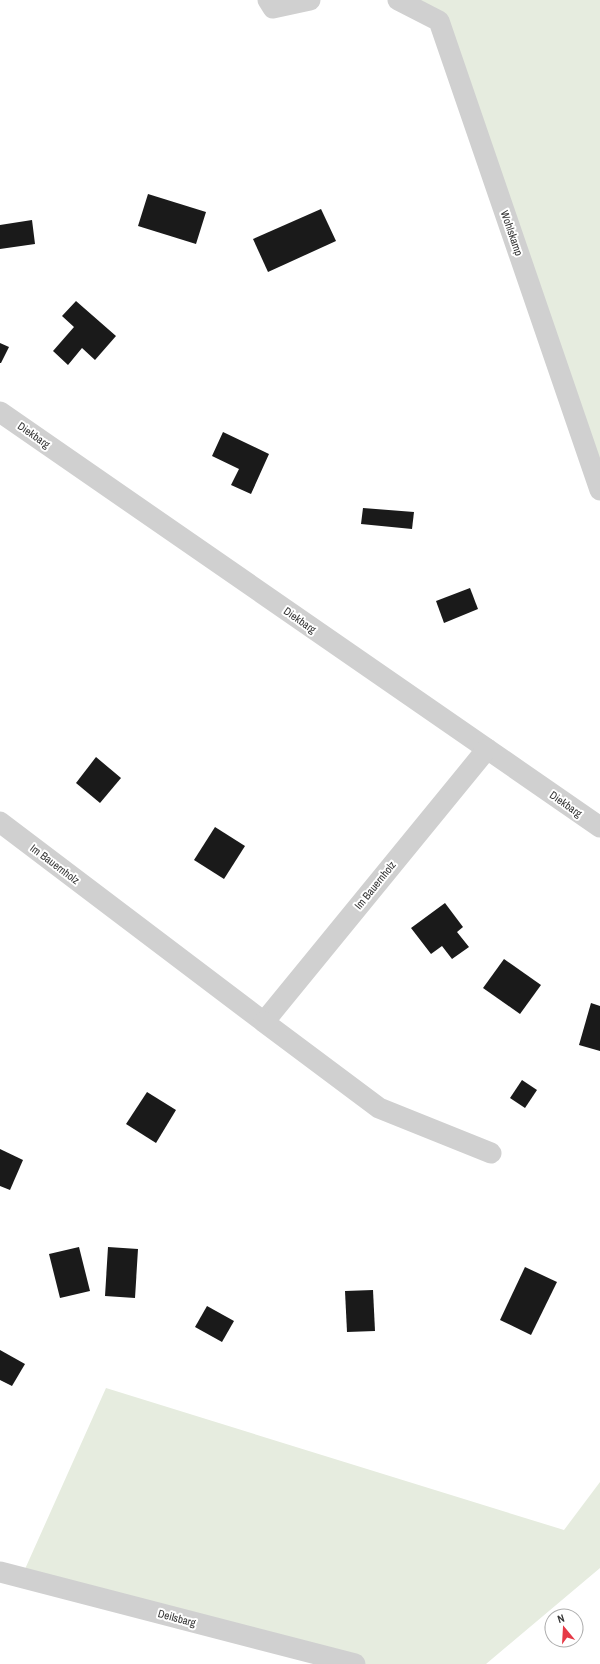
<svg xmlns="http://www.w3.org/2000/svg" width="600" height="1664" font-family="'Archivo Narrow',sans-serif">
<rect width="100%" height="100%" fill="#fff"/>
<g fill="#e6ecdf">
<path d="M398 0H600V490L439 21Z"/>
<path d="M106 1388 564 1530 600 1482V1568L486 1664H355L21 1578Z"/>
</g>
<g fill="#1a1a1a">
<path d="M148 194 206 212 196 244 138 226Z"/>
<path d="M321 209 336 241 268 272 253 239Z"/>
<path d="M32 220 35 244 0 249V225Z"/>
<path d="M76 301 116 336 95 360 82 348 68 365 53 351 74 327 62 316Z"/>
<path d="M0 343 9 347 1 363H0Z"/>
<path d="M223 432 269 454 251 494 231 485 239 469 212 456Z"/>
<path d="M363 508 414 512 412 529 361 524Z"/>
<path d="M470 588 478 609 444 623 436 601Z"/>
<path d="M96 757 121 778 100 803 76 783Z"/>
<path d="M215 827 245 846 224 879 194 860Z"/>
<path d="M445 903 463 927 457 932 469 947 452 959 442 946 431 954 411 928Z"/>
<path d="M504 959 541 985 520 1014 483 988Z"/>
<path d="M591 1003 600 1006V1051L579 1045Z"/>
<path d="M522 1080 537 1090 525 1108 510 1098Z"/>
<path d="M147 1092 176 1110 156 1143 126 1124Z"/>
<path d="M0 1149 23 1160 10 1190 0 1186Z"/>
<path d="M79 1247 90 1291 60 1298 49 1254Z"/>
<path d="M108 1247 138 1249 135 1298 105 1296Z"/>
<path d="M525 1267 557 1282 531 1335 500 1320Z"/>
<path d="M373 1290 375 1331 347 1332 345 1291Z"/>
<path d="M207 1306 234 1321 222 1342 195 1327Z"/>
<path d="M0 1350 25 1364 12 1386 0 1380Z"/>
</g>
<g fill="none" stroke-linecap="round" stroke-linejoin="round">
<g stroke="#d0d0d0" stroke-width="21">
<path d="M268 0 273 8 310 0"/>
<path d="M398 0 439 21 600 490"/>
<path d="M0 412 600 827"/>
<path d="M0 822 264 1022 487 749"/>
<path d="M264 1022 379 1108 491 1153"/>
<path d="M0 1572 355 1664"/>
</g>
</g>
<g text-anchor="middle" dominant-baseline="central" stroke-width="4" stroke-linejoin="round" paint-order="stroke">
<g font-size="11" fill="#333" stroke="#fff">
<text transform="translate(512 233) rotate(71)">Wohlskamp</text>
<text transform="translate(34 435) rotate(35)">Diekbarg</text>
<text transform="translate(300 620) rotate(35)">Diekbarg</text>
<text transform="translate(566 804) rotate(35)">Diekbarg</text>
<text transform="translate(55 864) rotate(37)">Im Bauernholz</text>
<text transform="translate(375 885) rotate(-51)">Im Bauernholz</text>
<text transform="translate(177 1618) rotate(15)">Deilsbarg</text>
</g>
</g>
<g transform="translate(564 1628) rotate(342)"><circle r="19" fill="#ffffff" stroke="#adadad"/>
<path d="M0-3L7 15L0 10L-7 15Z" fill="#e63946"/>
<text y="-6" font-size="11" font-weight="bold" text-anchor="middle" fill="#333333">N</text>
</g>
</svg>
